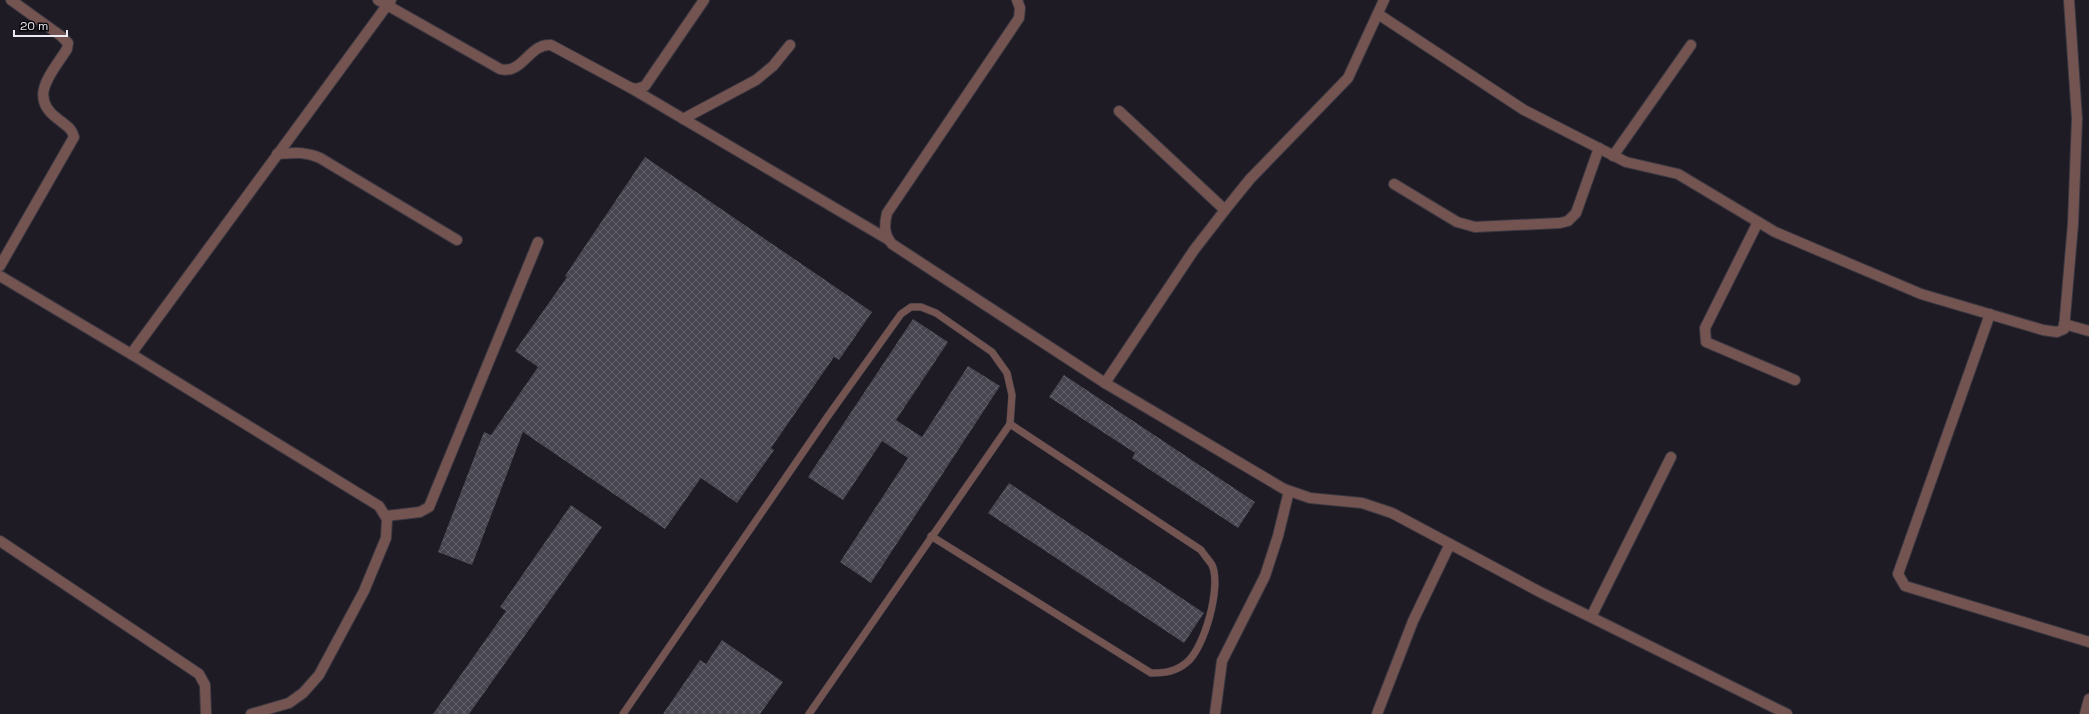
<svg xmlns="http://www.w3.org/2000/svg" width="2089" height="714" font-family="'Space Grotesk',sans-serif">
<defs>
<pattern id="building-cross-hatch" width="8" height="8" patternUnits="userSpaceOnUse"><rect width="8" height="8" fill="#47454f"/><path d="M0 0l8 8M0 8l8-8" fill="none" stroke="#626069"/></pattern>
</defs>
<rect width="100%" height="100%" fill="#1e1b25"/>
<g fill="url(#building-cross-hatch)">
<path d="M645 157 872 312 839 360 834 357 771 448 774 450 737 503 701 478 665 529 523 432 472 565 438 552 484 432 491 435 538 367 515 351 567 277 565 276Z"/>
<path d="M913 319 948 342 896 420 922 437 968 366 1000 386 871 583 840 562 908 458 882 441 843 500 808 477Z"/>
<path d="M1064 375 1255 502 1238 528 1132 458 1135 453 1049 397Z"/>
<path d="M1009 483 1204 613 1184 643 988 513Z"/>
<path d="M571 505 602 527 469 714H433L506 611 500 607Z"/>
<path d="M722 640 783 682 760 714H663L700 660 706 664Z"/>
</g>
<g fill="none" stroke-linecap="round" stroke-linejoin="round">
<g stroke="#3b3842" stroke-width="8">
<g id="service">
<path d="M931 536 1151 673C1164 673 1175 672 1186 663 1204 650 1222 586 1212 565 1209 560 1204 555 1201 550L1010 424"/>
<path d="M623 714 828 416 901 314 911 307H921L936 313 992 352 1007 373 1012 395 1010 424 809 714"/>
</g>
</g>
<g stroke="#3b3842" stroke-width="12">
<g id="minor">
<path d="M378 0 500 69C523 75 529 43 551 45L631 88 637 89 645 86 704 0"/>
<path d="M1017 0 1020 8 1019 18 887 213C884 225 884 235 892 244L1105 383 1284 489 1310 498 1362 503 1392 513 1540 592 1787 714"/>
<path d="M1378 14 1524 110 1626 162 1678 174 1775 232 1921 294 2043 330 2057 332 2064 329 2073 224 2077 119 2069 0"/>
<path d="M631 88 889 240"/>
<path d="M1119 111 1225 210"/>
<path d="M683 119 756 80 773 66 790 45"/>
<path d="M277 154C292 153 305 151 320 158L457 240"/>
<path d="M1613 156 1691 45"/>
<path d="M1394 184 1457 222 1475 227 1560 223 1568 221 1576 213 1599 148"/>
<path d="M1758 222 1705 328 1706 342 1795 380"/>
<path d="M0 266 74 137C72 128 65 125 58 119 27 97 52 73 67 49L68 43 61 36 11 0"/>
<path d="M0 276 136 357 379 506 387 519 386 538 364 591 319 675 303 693 289 703 251 714"/>
<path d="M1990 314 1898 574 1905 586 2089 642"/>
<path d="M2064 324 2089 331"/>
<path d="M131 354 391 0"/>
<path d="M1105 383 1194 250 1225 210 1250 179 1348 78 1384 0"/>
<path d="M386 516 420 512 429 507 538 242"/>
<path d="M0 541 199 674 205 685 206 714"/>
<path d="M1591 617 1671 457"/>
<path d="M1215 714 1222 661 1265 576 1278 536 1289 491"/>
<path d="M1377 714 1413 621 1450 544"/>
<path d="M2085 714 2089 699"/>
</g>
</g>
<use href="#service" stroke="#745451" stroke-width="7"/>
<use href="#minor" stroke="#745451" stroke-width="10"/>
</g>
<path d="M14 30v6h53v-6" fill="none" stroke="#ecebf1" stroke-width="2"/>
<text x="20" y="30" font-size="12" fill="#ecebf1" stroke="#08070a" stroke-width="3" paint-order="stroke">20 m</text>
</svg>
